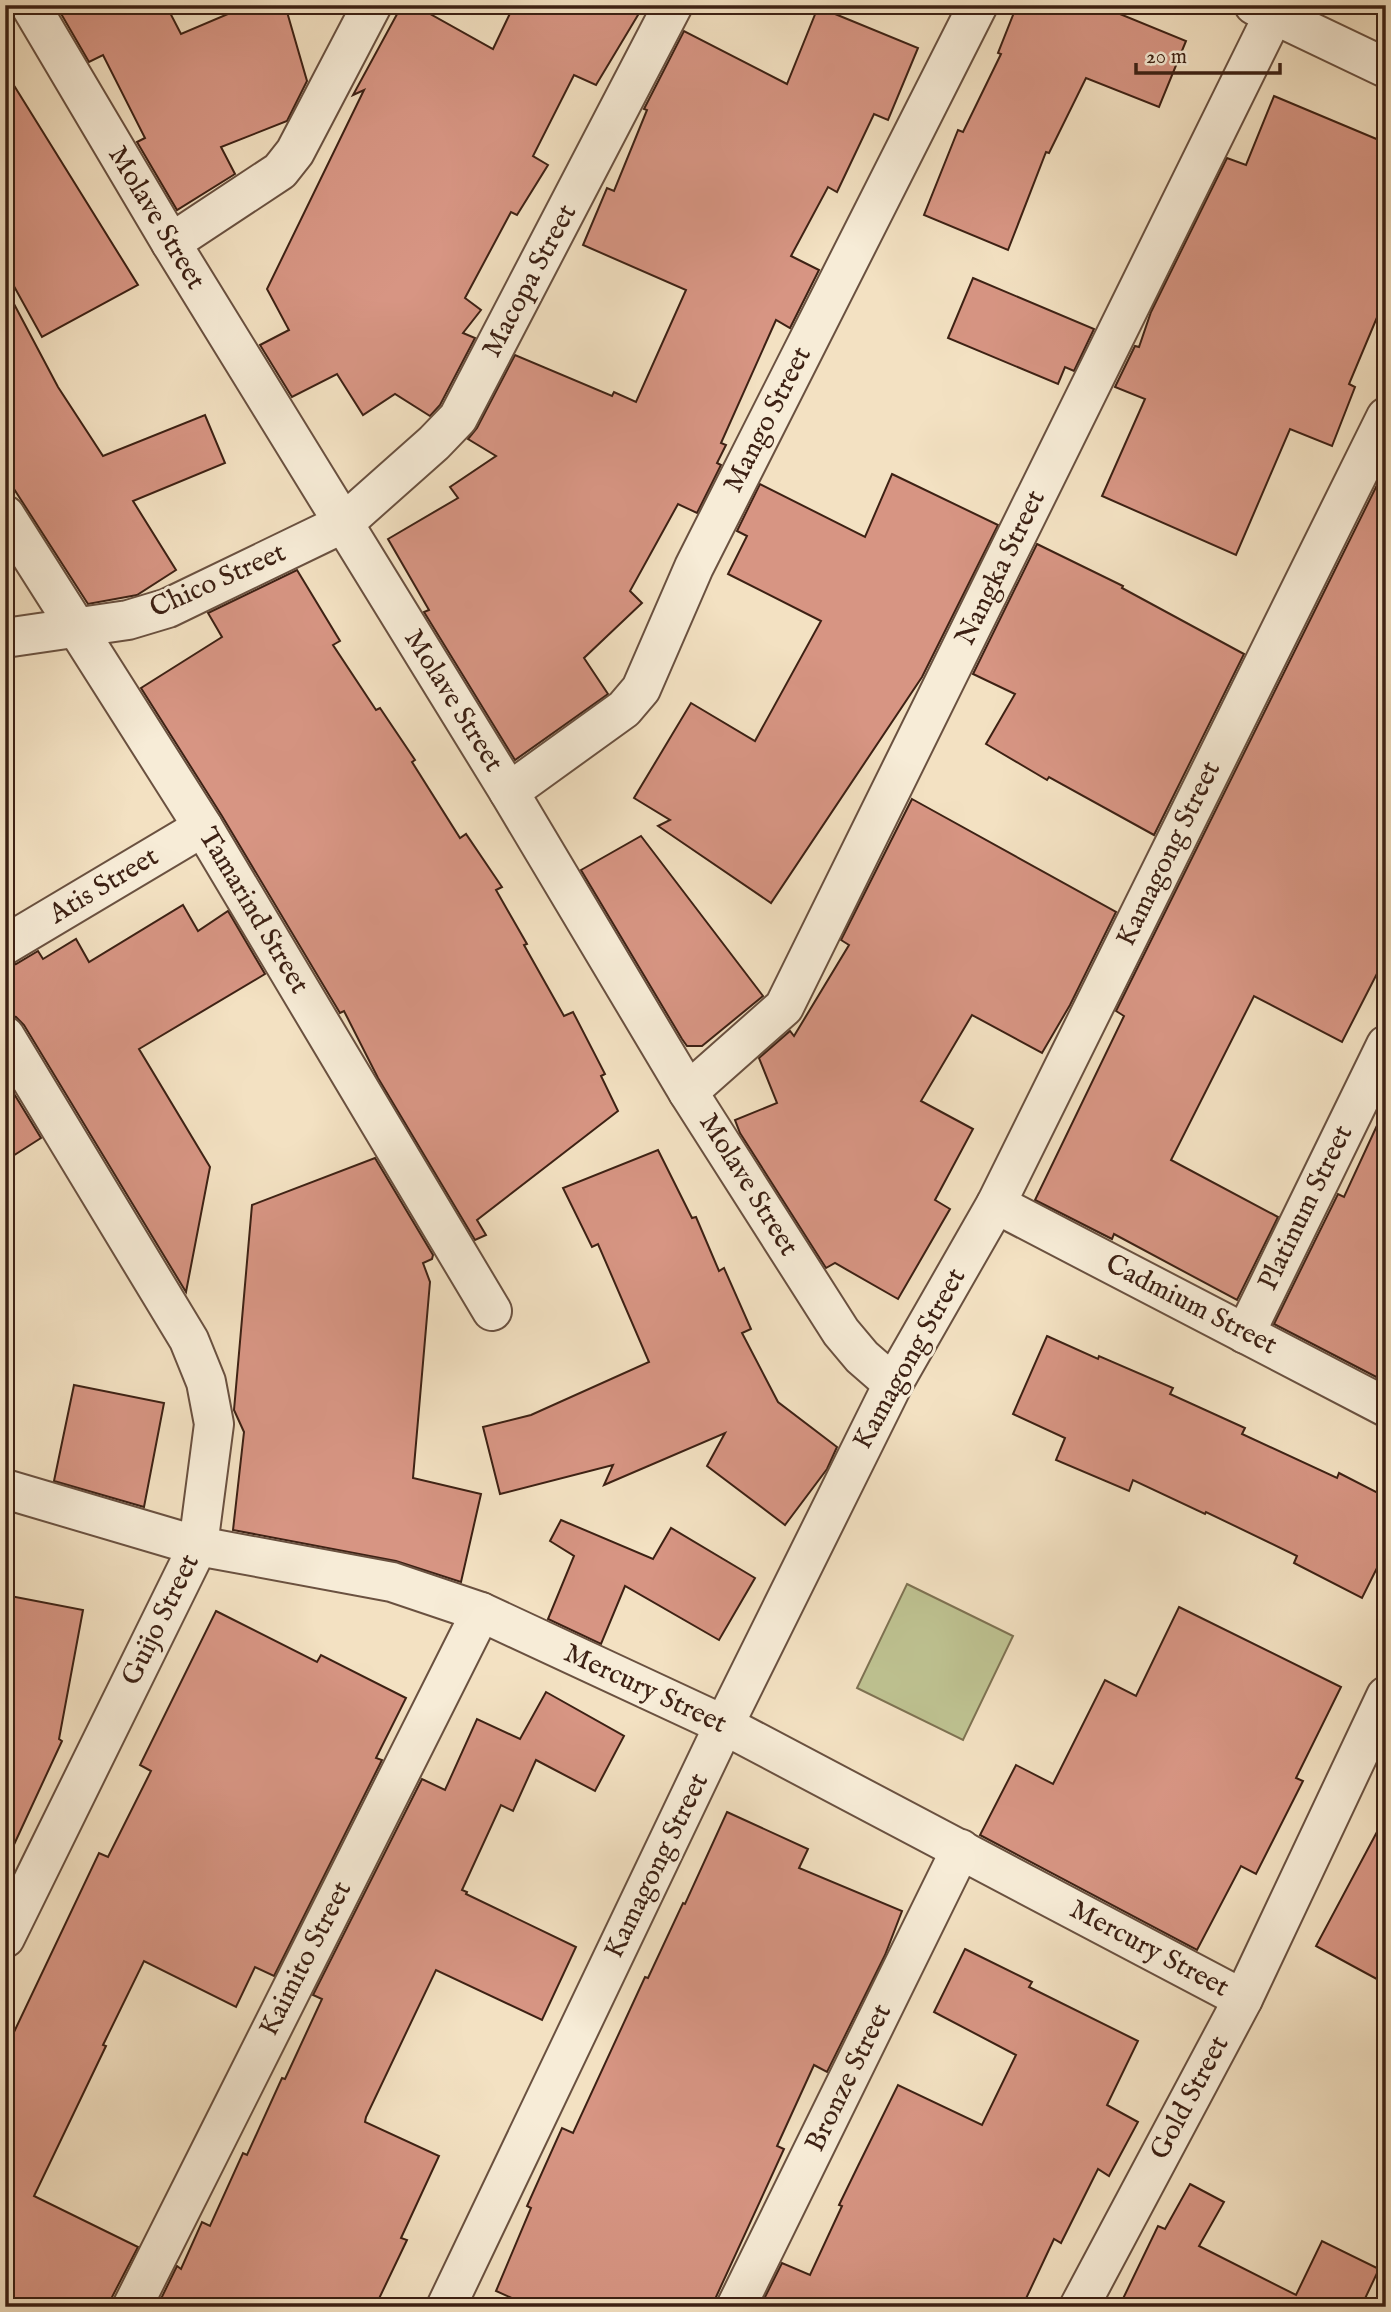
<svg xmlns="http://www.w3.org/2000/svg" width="1391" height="2312" font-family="'IM FELL English',serif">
<rect width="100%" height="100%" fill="#f3e1c2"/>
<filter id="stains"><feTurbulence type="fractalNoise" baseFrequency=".00286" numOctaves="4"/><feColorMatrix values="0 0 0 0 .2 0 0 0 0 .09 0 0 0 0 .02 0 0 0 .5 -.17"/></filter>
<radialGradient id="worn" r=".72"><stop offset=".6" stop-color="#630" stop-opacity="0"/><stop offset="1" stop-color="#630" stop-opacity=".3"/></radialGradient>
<path fill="#bec291" stroke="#7e7252" stroke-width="2" d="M907 1584 1013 1636 963 1740 857 1688Z"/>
<g fill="#d79583" stroke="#3d2114" stroke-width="2">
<path d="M56 5H166L181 34 249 5H285L307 81 287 121 221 147 235 174 177 210 137 142 145 138 103 55 89 62Z"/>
<path d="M402 5H414L493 49 514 5H644L596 85 574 75 533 156 548 165 517 215 511 212 465 298 481 310 463 333 475 338 440 405 430 416 395 394 363 415 337 374 292 397 260 345 289 330 267 289 364 90 353 95Z"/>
<path d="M1017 5H1098L1186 41 1159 107 1086 78 1049 153 1046 152 1008 250 924 215 958 130 963 132 1001 54 998 53Z"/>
<path d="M818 7 918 48 888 120 874 114 837 192 828 187 791 256 819 270 790 328 776 320 721 443 726 445 717 463 721 465 697 513 678 504 630 591 642 603 584 658 608 694 515 760 424 612 429 610 388 539 458 498 450 487 496 456 468 439 477 428 515 355 612 396 614 392 636 402 686 290 583 245 607 188 614 191 647 110 644 109 684 31 787 84Z"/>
<path d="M5 71 138 285 42 337 5 270Z"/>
<path d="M1274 96 1386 143V296L1349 384 1355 387 1332 446 1290 429 1236 555 1102 496 1145 399 1115 387 1135 346 1139 347 1151 312 1227 158 1246 165Z"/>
<path d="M973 278 1094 329 1074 371 1065 367 1058 384 948 338Z"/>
<path d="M5 287 58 387 103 456 205 415 225 463 133 501 176 570 137 595 88 604 5 475Z"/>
<path d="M1386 467V956L1342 1042 1254 996 1171 1160 1278 1217 1237 1300 1114 1234 1112 1239 1035 1200 1124 1016 1116 1011Z"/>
<path d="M892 474 998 525 922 677 771 903 658 826 670 820 634 798 691 703 755 741 821 621 728 574 747 536 737 531 760 484 865 537Z"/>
<path d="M1037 544 1123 586 1122 588 1244 654 1154 835 1049 777 1047 780 986 744 1015 694 973 674Z"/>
<path d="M297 570 340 641 333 645 376 710 380 708 415 760 412 762 460 838 466 834 502 887 496 890 527 944 524 945 564 1016 573 1012 605 1074 601 1076 618 1111 477 1220 486 1235 475 1240 378 1078 344 1011 340 1013 222 816 141 688 222 637 208 613Z"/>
<path d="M912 799 1116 912 1070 1005 1042 1053 972 1015 921 1101 973 1129 935 1200 950 1209 898 1299 835 1263 826 1268 740 1133 735 1120 777 1103 759 1058 790 1031 794 1036 849 945 841 940Z"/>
<path d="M641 836 763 996 702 1046H687L682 1039 581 870Z"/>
<path d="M183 905 198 931 228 911 265 974 139 1049 210 1167 186 1292 24 1025 16 1017 5 1014V967L16 964 38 951 43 959 76 939 89 962Z"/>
<path d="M5 1079 41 1138 5 1161Z"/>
<path d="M1386 1106V1382L1274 1324 1338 1194 1344 1197Z"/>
<path d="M658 1150 692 1218 696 1217 719 1271 724 1268 751 1329 742 1333 778 1402 837 1447 827 1469 785 1525 707 1466 725 1433 604 1485 613 1465 500 1494 483 1427 531 1415 649 1362 598 1244 592 1247 563 1188Z"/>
<path d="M375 1158 433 1255 432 1259 423 1263 430 1282 413 1478 481 1494 461 1582 396 1561 233 1530 244 1432 234 1410 252 1205Z"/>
<path d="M1047 1336 1098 1359 1099 1356 1173 1388 1170 1394 1245 1428 1242 1434 1337 1478 1339 1473 1386 1497V1550L1362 1598 1294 1563 1297 1556 1206 1512 1205 1514 1133 1480 1129 1491 1056 1460 1065 1438 1013 1414Z"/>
<path d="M74 1385 164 1403 144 1507 54 1481Z"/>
<path d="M561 1520 653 1559 671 1528 755 1578 719 1640 625 1586 601 1644 548 1619 574 1556 550 1541Z"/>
<path d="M5 1595 83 1610 59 1739 62 1741 5 1864Z"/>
<path d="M1179 1607 1341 1687 1296 1778 1303 1781 1256 1874 1241 1866 1197 1950 980 1835 1016 1765 1053 1784 1105 1680 1136 1696Z"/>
<path d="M216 1611 317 1662 321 1655 406 1698 376 1758 382 1760 274 1976 255 1967 236 2007 144 1961 103 2045 106 2046 34 2196 138 2247 112 2297 110 2307H5V2051L99 1853 108 1857 151 1771 140 1765Z"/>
<path d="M546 1692 624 1736 595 1791 536 1760 513 1811 501 1805 462 1890 467 1892 466 1894 576 1947 542 2020 436 1970 366 2117 365 2122 439 2156 401 2238 407 2240 375 2307H157L177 2266 181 2269 202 2222 210 2226 243 2153 247 2155 282 2078 285 2079 322 1999 313 1995 422 1779 445 1790 477 1719 520 1739Z"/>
<path d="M727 1812 808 1849 799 1868 902 1911 885 1955 827 2072 814 2065 777 2146 784 2149 716 2297 714 2307H532L496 2291 531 2208 527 2206 562 2128 573 2133 645 1977 648 1978 683 1903 685 1904Z"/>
<path d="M1386 1815V1984L1316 1946Z"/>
<path d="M965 1949 1032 1982 1029 1987 1138 2041 1107 2105 1138 2122 1109 2176 1098 2169 1061 2243 1054 2239 1022 2307H760L782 2263 810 2275 842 2206 839 2205 858 2166 898 2085 982 2125 1016 2055 934 2012Z"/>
<path d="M1190 2184 1224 2202 1199 2246 1296 2295 1322 2241 1379 2269 1361 2307H1119L1158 2226 1165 2229Z"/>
</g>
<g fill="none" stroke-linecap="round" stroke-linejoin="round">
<g stroke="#6a5140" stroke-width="42">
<g id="minor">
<path d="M30 5 171 243 509 792 688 1092 841 1332 862 1357 893 1384"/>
<path d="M1254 5 1386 68"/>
<path d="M171 243 280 171 295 152 372 5"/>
<path d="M5 515 203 827 492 1311"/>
<path d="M5 638 128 620 168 608 344 523 434 443 458 418 673 5"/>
<path d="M509 792 624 709 641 689 694 567 978 5"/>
<path d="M5 945 203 827"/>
<path d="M5 1036 189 1340 206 1382 214 1424 198 1546 5 1938"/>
<path d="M688 1092 784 1007 1274 14"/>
<path d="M996 1204 1386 1407"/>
<path d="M1245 1334 1386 1045"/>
<path d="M5 1489 198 1546 392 1582 481 1612 724 1725 1243 1999"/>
<path d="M132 2307 481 1612"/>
<path d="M446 2307 724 1725 893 1384 996 1204 1386 417"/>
<path d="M736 2307 961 1849"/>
<path d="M1079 2307 1243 1999 1386 1696"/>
</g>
</g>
<use href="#minor" stroke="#f7ecd7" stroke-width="38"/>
</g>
<g text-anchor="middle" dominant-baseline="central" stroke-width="6" stroke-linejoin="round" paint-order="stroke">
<g font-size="28" fill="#3d2114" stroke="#f7ecd7">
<text transform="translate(156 218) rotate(59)">Molave Street</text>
<text transform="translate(530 281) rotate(-62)">Macopa Street</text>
<text transform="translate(768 420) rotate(-63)">Mango Street</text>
<text transform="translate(1001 568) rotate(-64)">Nangka Street</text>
<text transform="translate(218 581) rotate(-24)">Chico Street</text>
<text transform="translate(453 701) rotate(58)">Molave Street</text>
<text transform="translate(1169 854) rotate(-64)">Kamagong Street</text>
<text transform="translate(104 886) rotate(-31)">Atis Street</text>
<text transform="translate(253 911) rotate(59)">Tamarind Street</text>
<text transform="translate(748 1185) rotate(58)">Molave Street</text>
<text transform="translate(1306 1208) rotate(-64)">Platinum Street</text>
<text transform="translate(1191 1305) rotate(27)">Cadmium Street</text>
<text transform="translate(910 1359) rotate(-61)">Kamagong Street</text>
<text transform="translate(161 1620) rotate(-64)">Guijo Street</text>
<text transform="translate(645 1689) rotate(25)">Mercury Street</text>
<text transform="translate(657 1866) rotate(-64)">Kamagong Street</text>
<text transform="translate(1149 1949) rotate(28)">Mercury Street</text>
<text transform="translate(306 1959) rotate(-63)">Kaimito Street</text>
<text transform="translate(849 2078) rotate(-64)">Bronze Street</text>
<text transform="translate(1190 2098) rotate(-62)">Gold Street</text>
</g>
</g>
<rect width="1391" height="2312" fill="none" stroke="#f3e1c2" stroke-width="28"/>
<rect x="7" y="7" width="1377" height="2298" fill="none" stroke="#3d2114" stroke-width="3.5"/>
<rect x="14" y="14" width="1363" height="2284" fill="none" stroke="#3d2114" stroke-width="2"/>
<path d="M1136 63v10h144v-10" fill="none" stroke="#3d2114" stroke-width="3.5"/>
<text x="1146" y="63" font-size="21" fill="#3d2114" stroke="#f7ecd7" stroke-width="5" paint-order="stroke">20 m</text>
<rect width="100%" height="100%" filter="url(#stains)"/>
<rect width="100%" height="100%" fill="url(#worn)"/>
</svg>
